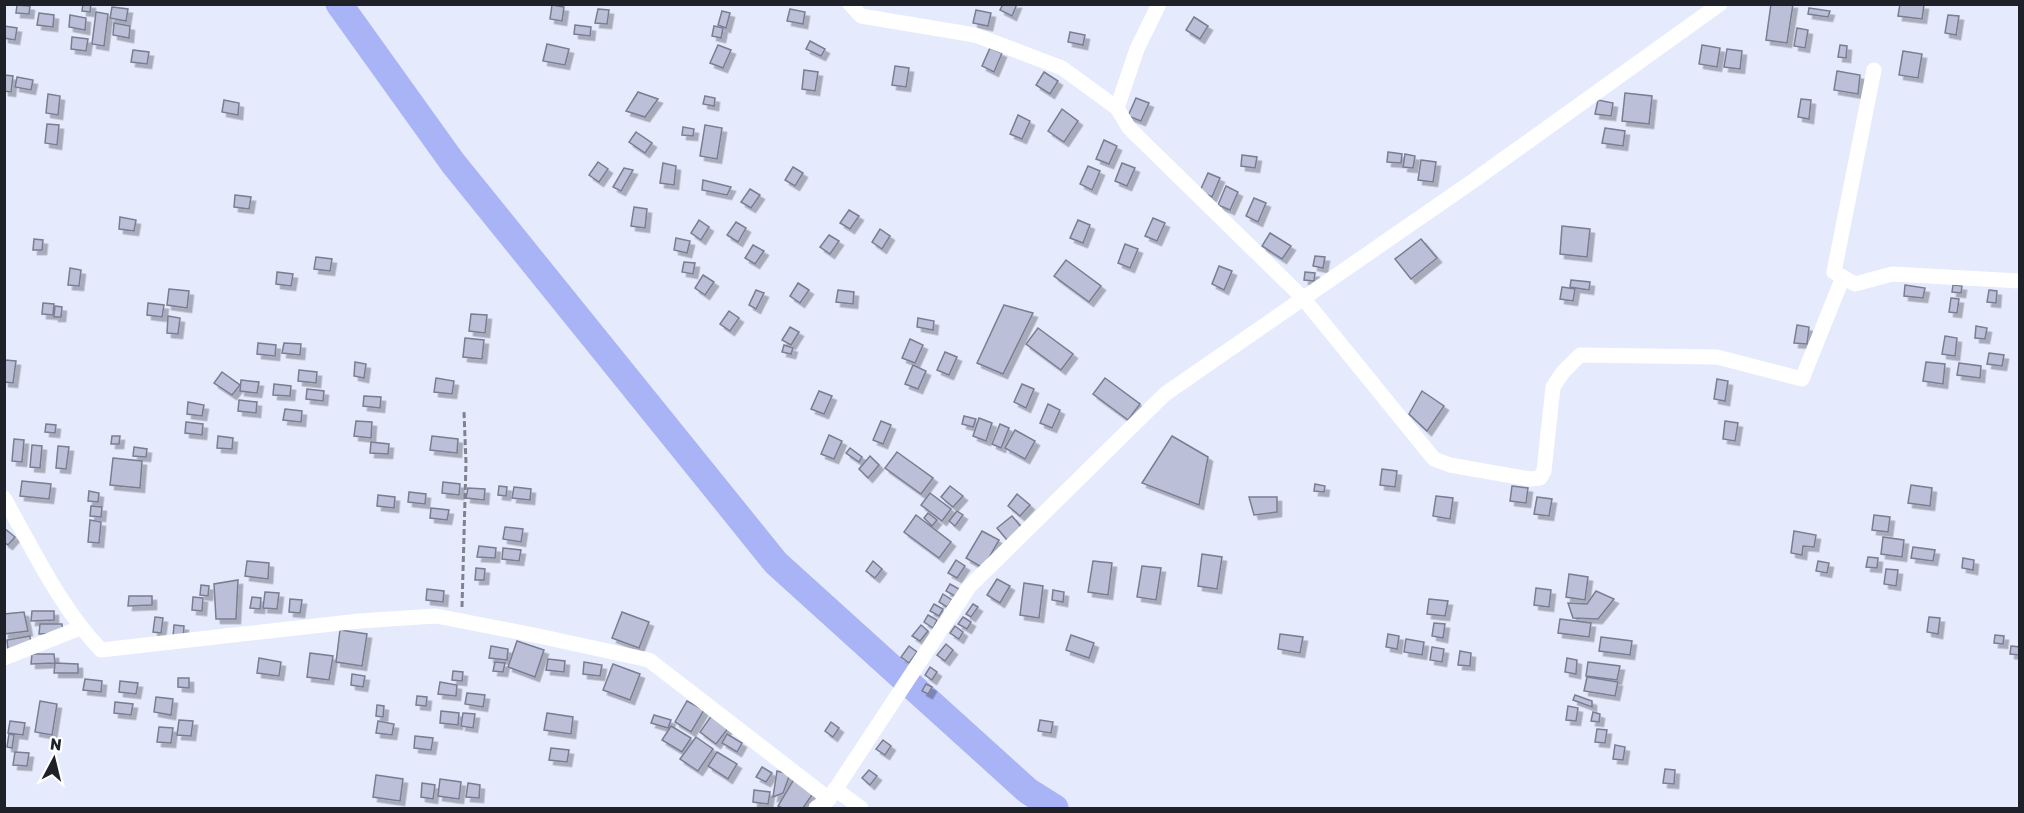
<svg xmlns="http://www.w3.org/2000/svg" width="2024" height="813" font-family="Rubik,sans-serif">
<defs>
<filter id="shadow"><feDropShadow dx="4.5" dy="4.5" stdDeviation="0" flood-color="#0004"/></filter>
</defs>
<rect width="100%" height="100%" fill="#e5eafd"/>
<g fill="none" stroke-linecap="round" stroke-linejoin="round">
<path stroke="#a8b4f5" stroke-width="27" d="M339 4 453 163 776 563 1028 791 1055 808"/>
</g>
<g fill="#bbc0d8" stroke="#797e93" stroke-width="1.5" filter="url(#shadow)">
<path d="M83 4H91L90 12 82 11Z"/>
<path d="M1003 4H1017L1012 16 1000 10Z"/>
<path d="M1771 4H1793L1787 43 1766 40Z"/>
<path d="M1900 4 1924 5 1922 19 1898 16Z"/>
<path d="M17 5 30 6 29 14 16 13Z"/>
<path d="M552 5 564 7 562 21 550 19Z"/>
<path d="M112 7 128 9 126 21 110 18Z"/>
<path d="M1809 8 1830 11 1828 17 1808 14Z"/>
<path d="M598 9 609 10 607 24 595 23Z"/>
<path d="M790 9 805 12 803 24 787 21Z"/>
<path d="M976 10 991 13 988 26 973 23Z"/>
<path d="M722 11 730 13 726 28 718 25Z"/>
<path d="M96 12 108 14 104 46 92 44Z"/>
<path d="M39 13 54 15 53 27 37 25Z"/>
<path d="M70 15 86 18 85 30 69 27Z"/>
<path d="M1948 15 1959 16 1956 35 1945 33Z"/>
<path d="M1194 17 1208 26 1200 39 1186 30Z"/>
<path d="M114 23 130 26 129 38 113 35Z"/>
<path d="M575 25 591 27 590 36 574 34Z"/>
<path d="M4 26 17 28 15 40 4 38Z"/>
<path d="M714 26 723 28 721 38 712 36Z"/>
<path d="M1797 28 1808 30 1805 48 1794 46Z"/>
<path d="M1070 32 1085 35 1083 45 1068 42Z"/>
<path d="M72 37 88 39 86 51 71 49Z"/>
<path d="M810 41 825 49 821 56 806 49Z"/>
<path d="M547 44 569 49 565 65 543 61Z"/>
<path d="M718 45 731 50 723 68 710 63Z"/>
<path d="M1702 45 1720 48 1717 67 1699 64Z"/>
<path d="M1840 45 1847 46 1846 58 1838 57Z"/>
<path d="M990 48 1002 53 994 72 982 66Z"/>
<path d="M1727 49 1742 51 1740 69 1724 67Z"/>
<path d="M133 50 149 52 147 64 131 62Z"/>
<path d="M1903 51 1922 54 1918 78 1899 75Z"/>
<path d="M895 66 909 68 906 87 892 85Z"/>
<path d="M804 70 818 72 815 91 802 89Z"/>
<path d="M1837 71 1860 75 1858 94 1834 90Z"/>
<path d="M1044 72 1058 81 1050 94 1036 85Z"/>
<path d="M4 75 13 76 11 92 4 91Z"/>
<path d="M17 77 33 80 31 90 15 87Z"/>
<path d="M638 92 658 99 645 117 626 111Z"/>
<path d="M1625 93 1652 96 1649 124 1622 121Z"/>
<path d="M48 94 60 96 58 115 46 113Z"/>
<path d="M705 96 715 98 714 106 703 104Z"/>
<path d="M1136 98 1149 103 1141 121 1128 116Z"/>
<path d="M1801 99 1811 100 1809 119 1798 117Z"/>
<path d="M224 100 239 103 238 115 222 112Z"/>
<path d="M1598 100 1613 103 1611 116 1595 114Z"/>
<path d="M1062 109 1078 121 1064 142 1048 131Z"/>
<path d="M1018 115 1030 121 1022 139 1010 134Z"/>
<path d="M47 124 59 125 57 145 45 143Z"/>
<path d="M705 125 722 128 717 159 700 156Z"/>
<path d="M683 127 694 129 693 136 682 135Z"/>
<path d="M1605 128 1625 131 1623 146 1602 143Z"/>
<path d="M636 132 652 143 645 153 629 142Z"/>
<path d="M1104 140 1117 146 1109 164 1096 159Z"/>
<path d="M1388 152 1402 154 1401 163 1387 162Z"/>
<path d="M1405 154 1415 156 1413 168 1403 167Z"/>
<path d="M1242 155 1257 157 1255 168 1241 166Z"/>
<path d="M1421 160 1436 162 1433 182 1418 180Z"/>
<path d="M598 162 608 169 599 182 589 175Z"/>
<path d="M663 163 676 166 674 185 660 183Z"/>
<path d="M1122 163 1135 168 1127 186 1115 181Z"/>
<path d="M1088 166 1100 171 1092 190 1080 184Z"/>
<path d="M793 167 803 173 795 186 785 180Z"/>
<path d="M624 168 633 170 621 191 613 187Z"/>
<path d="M1208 173 1220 178 1212 197 1200 191Z"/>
<path d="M703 180 731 187 727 195 702 190Z"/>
<path d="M1226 186 1238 192 1230 210 1218 205Z"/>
<path d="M750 189 760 195 751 208 741 202Z"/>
<path d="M235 195 251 197 249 209 234 207Z"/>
<path d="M1254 198 1266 203 1258 222 1246 216Z"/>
<path d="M634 207 647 209 645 228 631 226Z"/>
<path d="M849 210 859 216 850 229 840 223Z"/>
<path d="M120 217 136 220 134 231 119 229Z"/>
<path d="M1153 218 1165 223 1157 241 1145 236Z"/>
<path d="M699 220 709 227 701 240 691 233Z"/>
<path d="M1078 220 1090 225 1083 243 1070 238Z"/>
<path d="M736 222 746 228 738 242 727 235Z"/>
<path d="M1562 226 1590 229 1587 257 1560 254Z"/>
<path d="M880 229 890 236 882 249 872 242Z"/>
<path d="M1270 233 1291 246 1282 259 1262 246Z"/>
<path d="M829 235 839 241 830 254 820 247Z"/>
<path d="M676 238 690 241 687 253 674 250Z"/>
<path d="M34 239 43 240 42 250H33Z"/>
<path d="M1421 239 1437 258 1411 279 1395 259Z"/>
<path d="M1125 244 1138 249 1130 268 1118 263Z"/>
<path d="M753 245 764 251 755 264 745 258Z"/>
<path d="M1315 256 1325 257 1323 268 1313 266Z"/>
<path d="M316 257 332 259 330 271 314 269Z"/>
<path d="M1066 260 1101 286 1089 302 1054 276Z"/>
<path d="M684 262 695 263 693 274 682 272Z"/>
<path d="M1219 266 1232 271 1224 290 1212 284Z"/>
<path d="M70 268 81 270 79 286 68 285Z"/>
<path d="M277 272 293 274 291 286 276 284Z"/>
<path d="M1305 272 1315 273 1314 281 1304 280Z"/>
<path d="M703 275 714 282 705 295 695 288Z"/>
<path d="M1571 280 1590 282 1589 290 1570 287Z"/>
<path d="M798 283 809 290 800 303 790 296Z"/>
<path d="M1905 285 1925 288 1923 298 1904 296Z"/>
<path d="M1953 285 1962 286 1961 293 1952 292Z"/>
<path d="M1562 287 1575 289 1573 301 1560 299Z"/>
<path d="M169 289 189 291 187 308 167 305Z"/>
<path d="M756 290 764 293 756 309 749 305Z"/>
<path d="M838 290 854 292 853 304 836 302Z"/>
<path d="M1989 290 1997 291 1996 303 1987 302Z"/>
<path d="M1951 298 1959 299 1957 313 1949 312Z"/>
<path d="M43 303 54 304 53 315 42 314Z"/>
<path d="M148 303 164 305 162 317 147 315Z"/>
<path d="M1004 305 1033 313 1003 374 977 363Z"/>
<path d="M55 306 62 307 61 317H54Z"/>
<path d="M729 311 739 318 730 331 720 324Z"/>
<path d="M471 314 487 315 485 333 469 331Z"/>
<path d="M168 316 180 318 178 334 167 333Z"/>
<path d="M918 318 934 321 933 330 917 327Z"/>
<path d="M1797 325 1809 327 1807 344 1794 343Z"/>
<path d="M1976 326 1987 328 1985 339 1975 338Z"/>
<path d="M790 327 799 332 791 345 782 340Z"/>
<path d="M1038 328 1073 354 1061 370 1026 344Z"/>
<path d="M1945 336 1957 338 1955 356 1942 354Z"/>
<path d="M465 338 484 340 482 359 463 357Z"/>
<path d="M910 339 923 345 915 363 902 358Z"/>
<path d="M258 343 276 345 275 356 257 354Z"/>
<path d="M284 343 301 344 300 355 282 353Z"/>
<path d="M784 345 793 348 791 354 782 352Z"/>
<path d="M945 352 957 357 949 375 937 370Z"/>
<path d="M1989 353 2004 355 2002 366 1987 364Z"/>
<path d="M5 360 16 361 13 383 4 382Z"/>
<path d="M355 362 366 364 364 378 354 376Z"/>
<path d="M1926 362 1945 364 1943 384 1923 381Z"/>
<path d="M1959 363 1981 366 1980 378 1957 375Z"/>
<path d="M913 365 926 371 918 389 905 384Z"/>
<path d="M299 370 317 372 316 383 298 381Z"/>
<path d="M222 372 240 385 232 395 214 383Z"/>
<path d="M436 378 454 381 452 394 434 392Z"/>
<path d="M1105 378 1140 404 1128 420 1093 394Z"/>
<path d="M1717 379 1728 381 1725 401 1714 399Z"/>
<path d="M241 380 259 382 257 393 240 391Z"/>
<path d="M274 384 291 386 290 396 273 395Z"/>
<path d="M1022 384 1034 389 1026 408 1014 402Z"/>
<path d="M307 389 324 391 323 401 306 399Z"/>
<path d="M819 391 832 396 824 414 811 409Z"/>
<path d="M1422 391 1444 406 1427 431 1409 414Z"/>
<path d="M364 396 381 397 380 408 363 406Z"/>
<path d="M239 400 257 402 256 413 238 411Z"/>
<path d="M188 402 204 405 202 416 187 414Z"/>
<path d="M1048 404 1060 410 1052 428 1040 423Z"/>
<path d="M285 409 302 411 301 422 283 420Z"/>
<path d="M964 416 976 419 973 427 962 424Z"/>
<path d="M979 418 992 423 986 441 973 436Z"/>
<path d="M356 421 372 422 371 438 354 436Z"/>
<path d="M881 421 891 425 883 444 873 440Z"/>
<path d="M1725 421 1738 423 1735 441 1723 439Z"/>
<path d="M186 422 203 424 202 435 185 433Z"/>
<path d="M46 424 56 425 55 433 45 432Z"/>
<path d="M1000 424 1009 428 1001 448 992 444Z"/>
<path d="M1015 430 1035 441 1025 459 1005 448Z"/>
<path d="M829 435 842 441 834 459 821 454Z"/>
<path d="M112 436H120L119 444H111Z"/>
<path d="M218 436 233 438 232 449 217 448Z"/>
<path d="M432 436 458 439 457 453 430 450Z"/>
<path d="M1172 436 1208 457 1199 505 1142 483Z"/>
<path d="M14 439 24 440 22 462 12 461Z"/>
<path d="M371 442 389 444 388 454 370 453Z"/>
<path d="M32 445 42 446 40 468 30 467Z"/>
<path d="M58 446 69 447 66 469 56 468Z"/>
<path d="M134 447 147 449 146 457 133 456Z"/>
<path d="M850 448 862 457 859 462 846 453Z"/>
<path d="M897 452 933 478 921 494 885 468Z"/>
<path d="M870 456 879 465 868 478 859 469Z"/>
<path d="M113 458 142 461 140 488 110 485Z"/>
<path d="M1382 469 1397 471 1395 487 1380 485Z"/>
<path d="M22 481 51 484 49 499 20 496Z"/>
<path d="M443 482 460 484 459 495 442 493Z"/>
<path d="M1315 484 1325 486 1324 492 1314 491Z"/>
<path d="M1911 485 1932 488 1930 506 1908 503Z"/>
<path d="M499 486 507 487 506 496 498 495Z"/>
<path d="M950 486 963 496 953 507 941 497Z"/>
<path d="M1512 486 1528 488 1526 503 1510 501Z"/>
<path d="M514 487 531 489 530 500 512 498Z"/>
<path d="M468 488 485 489 484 500 466 498Z"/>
<path d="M89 491 99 493 98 502 88 501Z"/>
<path d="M409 492 426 494 425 504 408 502Z"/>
<path d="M930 493 951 509 942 521 921 505Z"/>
<path d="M1017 494 1030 505 1020 516 1008 506Z"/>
<path d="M378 495 395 497 394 508 377 506Z"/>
<path d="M1436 496 1453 498 1450 519 1433 516Z"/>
<path d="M1249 497H1277V512L1254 515Z"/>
<path d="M1537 497 1552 499 1549 516 1534 514Z"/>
<path d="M91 506 102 507 101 517 90 516Z"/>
<path d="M431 508 449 510 447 520 430 518Z"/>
<path d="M957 511 963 515 955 526 949 521Z"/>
<path d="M928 513 937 520 932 526 924 518Z"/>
<path d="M916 515 951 542 939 558 904 532Z"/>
<path d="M1874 515 1890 517 1888 532 1872 530Z"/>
<path d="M1012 516 1022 528 1007 540 997 528Z"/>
<path d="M90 520 101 522 99 543 88 542Z"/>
<path d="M505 527 523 529 521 542 503 539Z"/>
<path d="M4 528 15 537 8 545 4 542Z"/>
<path d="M982 531 999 540 983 568 966 558Z"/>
<path d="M1794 531 1816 535 1814 547 1803 546 1802 555 1791 553Z"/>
<path d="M1883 537 1904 540 1902 557 1881 554Z"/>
<path d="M479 546 496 548 495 558 477 557Z"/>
<path d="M1913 547 1935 550 1933 561 1911 558Z"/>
<path d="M503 548 521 550 519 561 502 559Z"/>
<path d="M1202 554 1222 557 1217 589 1198 586Z"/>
<path d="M1868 557 1878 558 1877 568 1866 567Z"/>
<path d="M1963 558 1974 560 1973 570 1962 568Z"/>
<path d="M956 560 965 566 957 578 948 573Z"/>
<path d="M247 561 269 563 268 579 245 576Z"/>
<path d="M873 561 882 569 875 578 866 571Z"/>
<path d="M1093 561 1112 563 1108 595 1088 592Z"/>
<path d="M1818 561 1829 563 1827 573 1816 571Z"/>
<path d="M1142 566 1161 568 1156 600 1137 597Z"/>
<path d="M476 568 485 569 484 580H475Z"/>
<path d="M1886 569 1898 570 1896 586 1884 584Z"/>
<path d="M1569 574 1588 577 1585 600 1566 597Z"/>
<path d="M997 579 1010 586 1000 603 987 595Z"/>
<path d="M238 580 236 619H216L214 584Z"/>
<path d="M1024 583 1043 586 1039 618 1020 615Z"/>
<path d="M950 584 959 589 955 596 946 591Z"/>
<path d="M201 585 209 586 208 596 200 595Z"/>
<path d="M1536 588 1551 590 1549 607 1534 605Z"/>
<path d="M427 589 444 591 443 602 426 600Z"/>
<path d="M1053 590 1064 592 1063 602 1052 600Z"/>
<path d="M1596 591 1614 599 1598 619 1573 618 1568 603 1587 604Z"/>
<path d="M265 592 279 593 277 609 263 608Z"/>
<path d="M943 594 952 600 947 607 939 602Z"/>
<path d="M129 596H152V605L128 606Z"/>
<path d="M193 597 203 598 202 611 192 610Z"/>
<path d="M252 597 261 598 260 609 250 608Z"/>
<path d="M290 599 302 600 300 613 289 612Z"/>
<path d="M1429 599 1448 601 1445 616 1427 614Z"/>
<path d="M934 604 943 609 939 616 930 611Z"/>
<path d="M973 604 978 607 971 617 966 614Z"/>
<path d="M32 611H54V620L31 621Z"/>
<path d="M24 612 28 631 4 634V614Z"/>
<path d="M622 612 649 622 639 648 612 638Z"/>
<path d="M928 615 937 620 933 628 924 622Z"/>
<path d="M155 617 163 618 161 633 153 632Z"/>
<path d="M963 617 971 622 967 629 958 624Z"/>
<path d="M1929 617 1940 618 1938 634 1927 632Z"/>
<path d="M1560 619 1591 623 1589 637 1558 633Z"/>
<path d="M1434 623 1445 624 1443 638 1432 636Z"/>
<path d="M40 624H62L63 633 39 634Z"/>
<path d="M174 625 184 626 183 639 173 637Z"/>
<path d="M921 625 928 631 920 641 912 636Z"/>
<path d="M955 626 963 632 959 639 950 633Z"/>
<path d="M340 630 367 634 362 666 336 662Z"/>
<path d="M1280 634 1303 637 1300 653 1278 649Z"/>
<path d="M1388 634 1399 636 1397 649 1386 647Z"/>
<path d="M1071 635 1094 643 1089 658 1066 650Z"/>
<path d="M1995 635 2004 636 2003 644 1994 643Z"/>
<path d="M30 636 31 645 8 650 7 640Z"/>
<path d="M1601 637 1632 641 1630 655 1599 651Z"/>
<path d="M1406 639 1424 642 1422 655 1404 652Z"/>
<path d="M517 641 544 650 535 677 508 667Z"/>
<path d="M946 644 953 650 945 661 937 655Z"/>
<path d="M491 646 508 649 507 660 489 658Z"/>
<path d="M909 646 917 652 909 663 901 657Z"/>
<path d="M2011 646 2020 647 2019 655 2010 654Z"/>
<path d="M1432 647 1444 649 1442 662 1430 660Z"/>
<path d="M1460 651 1471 653 1470 666 1458 665Z"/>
<path d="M310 653 333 656 329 680 307 677Z"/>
<path d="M32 654H54L55 663 31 664Z"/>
<path d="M259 658 281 662 279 676 257 673Z"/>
<path d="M1567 658 1577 660 1576 674 1565 672Z"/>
<path d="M548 659 565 661 564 672 546 670Z"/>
<path d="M495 662 505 663 503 672 493 671Z"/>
<path d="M584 662 602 665 600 676 583 674Z"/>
<path d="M1588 662 1620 666 1617 680 1586 676Z"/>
<path d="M55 663 78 664V673H54Z"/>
<path d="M613 664 640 674 630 700 603 690Z"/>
<path d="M930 667 937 672 932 680 925 675Z"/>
<path d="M453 671 463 672 462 681 452 680Z"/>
<path d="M352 674 365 676 363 687 351 685Z"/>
<path d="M1587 677 1618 682 1615 696 1584 691Z"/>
<path d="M178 678H189V688L178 687Z"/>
<path d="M85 679 102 681 101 692 83 690Z"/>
<path d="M120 681 138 683 136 694 119 692Z"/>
<path d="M440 682 457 685 456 696 438 694Z"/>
<path d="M926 684 932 687 928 694 922 691Z"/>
<path d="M467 693 485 695 483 707 465 704Z"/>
<path d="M1575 695 1592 701V707L1573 700Z"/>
<path d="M417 696 427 697 426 706 416 705Z"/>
<path d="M156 697 173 699 171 715 154 712Z"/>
<path d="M40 701 57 704 52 735 35 732Z"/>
<path d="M687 701 704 710 691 732 675 722Z"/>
<path d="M115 702 133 704 131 715 114 713Z"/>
<path d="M377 705 384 706 383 717 376 716Z"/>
<path d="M1568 706 1578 708 1576 721 1566 720Z"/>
<path d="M441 711 459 713 458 725 440 723Z"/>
<path d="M1593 712 1600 714 1599 722 1591 721Z"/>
<path d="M463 713 475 714 473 728 461 726Z"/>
<path d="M547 713 573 717 571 734 544 730Z"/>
<path d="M654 715 671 720 668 728 651 723Z"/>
<path d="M712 715 729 727 716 744 700 732Z"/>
<path d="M179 720 193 721 191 736 177 735Z"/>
<path d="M1040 720 1053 722 1051 733 1038 731Z"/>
<path d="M10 721 25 723 23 735 8 733Z"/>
<path d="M378 721 394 724 392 735 376 733Z"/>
<path d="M831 722 839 728 833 737 825 731Z"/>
<path d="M671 726 691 738 682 752 662 740Z"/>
<path d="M159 727 173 728 171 743 157 742Z"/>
<path d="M1597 729 1607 730 1605 743 1595 742Z"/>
<path d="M9 734 14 735 12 748 7 747Z"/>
<path d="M727 734 742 743 737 752 722 743Z"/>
<path d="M415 736 433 738 431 750 414 748Z"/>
<path d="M696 737 713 749 698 771 680 759Z"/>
<path d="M883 740 891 746 885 755 876 749Z"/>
<path d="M1615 745 1625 747 1623 760 1613 759Z"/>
<path d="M551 748 569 750 567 762 549 760Z"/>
<path d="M15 752 29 753 27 766 13 765Z"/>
<path d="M717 752 737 764 728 779 708 766Z"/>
<path d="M762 767 772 773 766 782 756 777Z"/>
<path d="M1665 769 1675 770 1674 784 1663 783Z"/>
<path d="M869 770 877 776 870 785 862 778Z"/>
<path d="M777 771 790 774 783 793 773 797Z"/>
<path d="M376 775 403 779 400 801 373 797Z"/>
<path d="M440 779 461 782 459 799 438 796Z"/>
<path d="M794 779 814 792 803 808H782L778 806Z"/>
<path d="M422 783 435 785 433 799 421 797Z"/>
<path d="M468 783 480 785 479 798 466 797Z"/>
<path d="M754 790 770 792 768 804 753 802Z"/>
</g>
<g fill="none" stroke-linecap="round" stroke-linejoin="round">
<path stroke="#7e828f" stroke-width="3" stroke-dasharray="6 3" stroke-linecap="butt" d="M462 607 466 463 464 412"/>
<g stroke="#fff" stroke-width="15">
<path d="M850 4 861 16 975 35 1062 68 1117 108"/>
<path d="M1159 4 1137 49 1117 108 1129 128 1303 298 1434 459 1450 465 1530 479 1540 478 1544 471 1553 387 1563 372 1580 355 1717 357 1802 379 1843 277"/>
<path d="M1874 70 1834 272 1855 284 1892 274 2020 281"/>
<path d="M4 498C34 551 60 607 101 650L359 621 436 616 534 635 649 660 829 799"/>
<path d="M4 658 80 628"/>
<path d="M835 789 861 808"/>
<path d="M816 808 829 799 969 587 1165 394 1473 181 1720 4"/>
</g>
</g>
<rect width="2024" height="813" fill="none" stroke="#1f2129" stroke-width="12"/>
<g transform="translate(54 759) rotate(7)" stroke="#ffffff" stroke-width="4.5" paint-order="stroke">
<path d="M0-4.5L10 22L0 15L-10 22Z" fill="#1f2129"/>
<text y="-9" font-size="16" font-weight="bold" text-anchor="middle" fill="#1f2129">N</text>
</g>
</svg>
